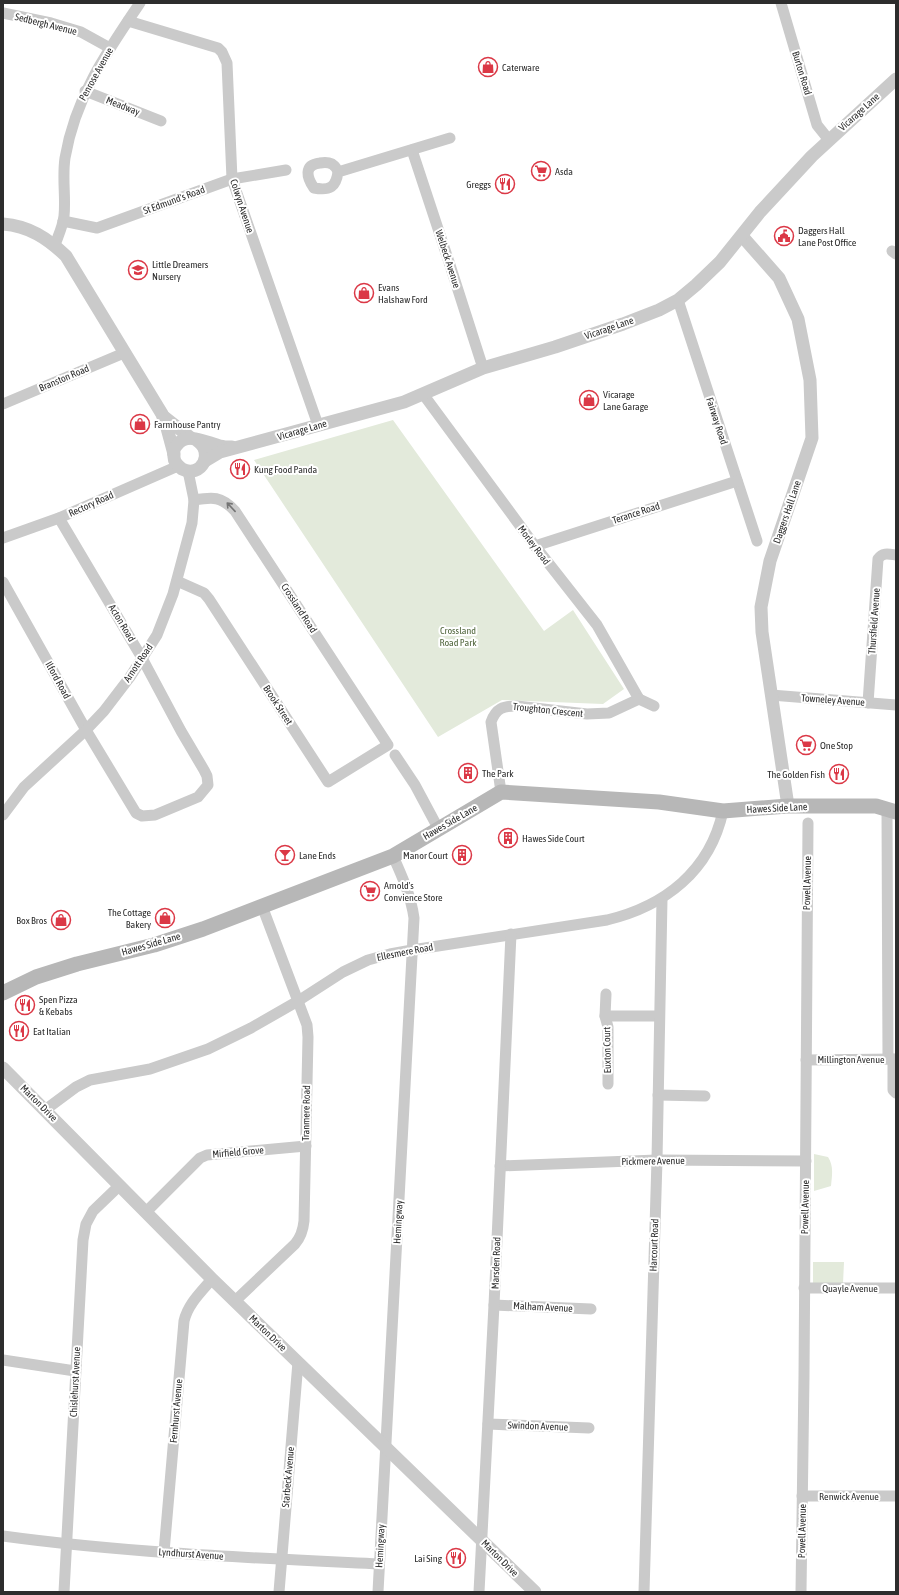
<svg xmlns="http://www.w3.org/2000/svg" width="899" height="1595" font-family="'Asap Condensed',sans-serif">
<rect width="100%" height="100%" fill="#fff"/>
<g fill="#e3eadb">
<path d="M393 420 544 631 573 610 624 689 603 704 502 700 438 737 254 460Z"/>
<path d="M814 1154 828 1157C834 1166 832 1176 831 1186L814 1191Z"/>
<path d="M813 1262H844L843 1284H813Z"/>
</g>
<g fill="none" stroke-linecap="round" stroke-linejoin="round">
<g stroke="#cacaca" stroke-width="11">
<path d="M781 3 817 125 829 140"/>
<path d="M3 13 51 23 81 32 110 48"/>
<path d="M128 21 218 48 222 52 227 63 232 179 318 425"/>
<path d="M85 91 161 121"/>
<path d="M412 150 450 265 483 368"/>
<path d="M338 172C337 169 335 166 332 164 328 162 325 162 320 163 303 165 307 178 314 188 330 191 336 187 338 172L450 138"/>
<path d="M63 221 97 228 232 179 286 170"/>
<path d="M55 245C58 236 63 226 64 216 66 197 62 178 65 158 75 98 106 53 140 3"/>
<path d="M892 251 896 254"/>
<path d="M678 300 757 541"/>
<path d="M423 394 535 546 597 625 639 699"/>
<path d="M3 404 124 353"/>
<path d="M3 538 59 518 178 466"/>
<path d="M535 546 737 481"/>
<path d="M177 581 204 593 209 599 328 782 388 745 235 511C221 496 213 497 194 500"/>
<path d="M3 582 86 730 136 813 142 816 155 815 198 797 208 785 207 776 204 770 181 731 142 658 59 518"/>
<path d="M771 695 896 705"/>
<path d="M868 703 878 559C883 552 889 554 896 555"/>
<path d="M395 755 415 785 438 828"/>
<path d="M501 792 491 722C496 708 503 706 517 706L587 714 609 713 639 699 654 706"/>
<path d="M887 809 888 1059"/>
<path d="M3 815 24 787 86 730 104 711 130 677 157 635 173 594 192 523 194 500 188 471"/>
<path d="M606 994 605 1016 608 1027V1084"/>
<path d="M605 1016H658"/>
<path d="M893 1059V1090L896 1093"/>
<path d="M806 1060 896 1059"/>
<path d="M658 1095 705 1096"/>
<path d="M45 1110 76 1087 90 1080 150 1069 208 1049 251 1028 298 1001 343 972 368 960 390 954 412 950 607 920C665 906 710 871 723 811"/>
<path d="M500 1166 657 1160 806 1161"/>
<path d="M146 1212 200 1158 207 1155 306 1146"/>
<path d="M804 1288H896"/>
<path d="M235 1301 295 1244C301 1237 303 1231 304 1221L308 1037 307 1025 262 906"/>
<path d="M494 1305 591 1309"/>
<path d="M3 1360 75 1371"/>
<path d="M488 1424 589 1428"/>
<path d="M802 1496H896"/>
<path d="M3 1536C127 1553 254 1558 379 1564"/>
<path d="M164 1552 184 1321C188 1304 201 1292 212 1279"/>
<path d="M64 1592 83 1240 86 1224 93 1211 119 1186"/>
<path d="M279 1592 298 1362"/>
<path d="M378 1592 414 918C411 896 402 876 393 856"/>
<path d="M479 1592 494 1305 511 934"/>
<path d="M644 1592 657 1160 662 899"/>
<path d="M801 1592 804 1376 808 823"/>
</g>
<g stroke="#cacaca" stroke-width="13">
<path d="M3 224C29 226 47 238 66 256L162 414 167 428 174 454"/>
<path d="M742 236 779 278 798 319 810 380 812 438 770 561 761 607 762 632 788 806"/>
<path d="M163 416 191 438"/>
<path d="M196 440C216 452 201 479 182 469 178 466 174 462 174 457 173 453 174 448 177 445 187 431 207 443 220 446 224 447 228 447 232 447"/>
<path d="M205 461 220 452 404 402 483 368 555 347 623 324 659 310 678 300 696 285 720 262 760 212 812 156 896 79"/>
<path d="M3 1068 212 1279 535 1592"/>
</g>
<path stroke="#b7b7b7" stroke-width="15" d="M3 993 36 977 77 964 154 945 203 929 393 856 501 792 659 802 723 811 788 806H876L896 812"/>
</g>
<defs><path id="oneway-shaft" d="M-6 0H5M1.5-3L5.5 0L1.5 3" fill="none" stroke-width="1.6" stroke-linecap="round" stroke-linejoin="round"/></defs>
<use stroke="#747474" href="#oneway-shaft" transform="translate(231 507) rotate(-133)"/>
<defs>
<g id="shop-ring" transform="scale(1)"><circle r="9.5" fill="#fff" stroke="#db3846" stroke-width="1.5"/><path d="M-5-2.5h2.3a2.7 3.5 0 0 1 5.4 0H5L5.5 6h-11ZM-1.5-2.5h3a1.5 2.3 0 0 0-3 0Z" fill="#db3846"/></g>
<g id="supermarket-ring" transform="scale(1)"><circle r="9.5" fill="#fff" stroke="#db3846" stroke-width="1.5"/><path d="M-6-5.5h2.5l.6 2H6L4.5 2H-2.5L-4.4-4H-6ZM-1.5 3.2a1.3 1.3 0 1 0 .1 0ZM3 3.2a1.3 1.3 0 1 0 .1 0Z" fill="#db3846"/></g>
<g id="restaurant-ring" transform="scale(1)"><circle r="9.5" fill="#fff" stroke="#db3846" stroke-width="1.5"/><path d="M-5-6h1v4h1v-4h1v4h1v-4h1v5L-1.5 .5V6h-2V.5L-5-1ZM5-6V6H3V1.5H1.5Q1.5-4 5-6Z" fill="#db3846"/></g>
<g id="civic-ring" transform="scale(1)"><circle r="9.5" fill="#fff" stroke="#db3846" stroke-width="1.5"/><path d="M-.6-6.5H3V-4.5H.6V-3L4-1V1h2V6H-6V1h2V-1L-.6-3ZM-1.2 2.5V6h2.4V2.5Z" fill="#db3846"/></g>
<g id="school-ring" transform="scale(1)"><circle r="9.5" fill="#fff" stroke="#db3846" stroke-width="1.5"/><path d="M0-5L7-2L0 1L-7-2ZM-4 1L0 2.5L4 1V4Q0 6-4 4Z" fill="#db3846"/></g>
<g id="building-ring" transform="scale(1)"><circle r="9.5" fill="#fff" stroke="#db3846" stroke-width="1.5"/><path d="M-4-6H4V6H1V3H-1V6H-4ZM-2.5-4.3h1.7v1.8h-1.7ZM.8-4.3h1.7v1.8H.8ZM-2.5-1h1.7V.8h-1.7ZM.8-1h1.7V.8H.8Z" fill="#db3846"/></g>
<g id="bar-ring" transform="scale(1)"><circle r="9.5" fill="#fff" stroke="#db3846" stroke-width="1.5"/><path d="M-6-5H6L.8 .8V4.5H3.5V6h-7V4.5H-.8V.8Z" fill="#db3846"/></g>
</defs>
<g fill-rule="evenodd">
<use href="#shop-ring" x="488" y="67"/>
<use href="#supermarket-ring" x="541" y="171"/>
<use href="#restaurant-ring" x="505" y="184"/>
<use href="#civic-ring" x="784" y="236"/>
<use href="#school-ring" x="138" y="270"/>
<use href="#shop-ring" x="364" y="293"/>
<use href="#shop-ring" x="589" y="400"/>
<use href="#shop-ring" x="140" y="424"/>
<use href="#restaurant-ring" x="240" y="469"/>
<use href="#supermarket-ring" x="806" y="745"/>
<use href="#building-ring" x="468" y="773"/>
<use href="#restaurant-ring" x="839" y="774"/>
<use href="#building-ring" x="508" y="838"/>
<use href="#bar-ring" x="285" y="855"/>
<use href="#building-ring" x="462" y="855"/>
<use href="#supermarket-ring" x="370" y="891"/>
<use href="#shop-ring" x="165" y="918"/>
<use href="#shop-ring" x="61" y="920"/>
<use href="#restaurant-ring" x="25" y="1005"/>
<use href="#restaurant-ring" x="19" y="1031"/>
<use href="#restaurant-ring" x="456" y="1558"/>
</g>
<g text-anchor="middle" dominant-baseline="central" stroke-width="4" stroke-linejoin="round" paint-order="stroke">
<g font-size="10" fill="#2d2d2d" stroke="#fff">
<text transform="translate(46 24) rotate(14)">Sedbergh Avenue</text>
<text transform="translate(802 73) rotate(73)">Burton Road</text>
<text transform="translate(96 74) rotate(-61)">Penrose Avenue</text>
<text transform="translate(123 106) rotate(22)">Meadway</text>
<text transform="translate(859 112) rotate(-42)">Vicarage Lane</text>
<text transform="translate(174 200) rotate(-20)">St Edmund's Road</text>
<text transform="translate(242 206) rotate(72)">Colwyn Avenue</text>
<text transform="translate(448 259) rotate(72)">Welbeck Avenue</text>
<text transform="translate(609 328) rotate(-19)">Vicarage Lane</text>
<text transform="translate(64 378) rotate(-23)">Branston Road</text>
<text transform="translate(717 421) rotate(72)">Fairway Road</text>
<text transform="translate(302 430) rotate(-16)">Vicarage Lane</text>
<text transform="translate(91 504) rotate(-24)">Rectory Road</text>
<text transform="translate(787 512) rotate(-71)">Daggers Hall Lane</text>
<text transform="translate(636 513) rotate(-18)">Terance Road</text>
<text transform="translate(534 545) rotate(53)">Morley Road</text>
<text transform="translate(299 608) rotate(57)">Crossland Road</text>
<text transform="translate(874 621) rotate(-86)">Thursfield Avenue</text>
<text transform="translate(122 623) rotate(59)">Acton Road</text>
<text transform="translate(138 663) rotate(-56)">Arnott Road</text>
<text transform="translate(58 680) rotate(61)">Ilford Road</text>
<text transform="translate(833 700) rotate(4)">Towneley Avenue</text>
<text transform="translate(278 705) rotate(57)">Brook Street</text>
<text transform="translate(548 710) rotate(6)">Troughton Crescent</text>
<text transform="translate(777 808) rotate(-3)">Hawes Side Lane</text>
<text transform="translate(450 822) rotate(-30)">Hawes Side Lane</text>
<text transform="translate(807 883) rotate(-89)">Powell Avenue</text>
<text transform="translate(151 944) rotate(-16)">Hawes Side Lane</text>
<text transform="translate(405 952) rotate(-11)">Ellesmere Road</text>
<text transform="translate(607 1050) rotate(-91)">Euxton Court</text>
<text x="851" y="1059">Millington Avenue</text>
<text transform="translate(39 1103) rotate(45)">Marton Drive</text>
<text transform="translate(306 1113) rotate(-89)">Tranmere Road</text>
<text transform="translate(238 1152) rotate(-5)">Mirfield Grove</text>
<text transform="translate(653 1161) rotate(-1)">Pickmere Avenue</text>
<text transform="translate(805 1207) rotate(-89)">Powell Avenue</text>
<text transform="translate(398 1222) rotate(-87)">Hemingway</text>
<text transform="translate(654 1245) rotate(-88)">Harcourt Road</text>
<text transform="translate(496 1263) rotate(-88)">Marsden Road</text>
<text x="850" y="1288">Quayle Avenue</text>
<text transform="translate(543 1307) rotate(3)">Malham Avenue</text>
<text transform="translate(268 1333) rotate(44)">Marton Drive</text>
<text transform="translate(75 1382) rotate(-87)">Chislehurst Avenue</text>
<text transform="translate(176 1411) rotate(-85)">Fernhurst Avenue</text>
<text transform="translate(538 1426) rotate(2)">Swindon Avenue</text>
<text transform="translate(288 1477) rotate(-85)">Starbeck Avenue</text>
<text x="849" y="1496">Renwick Avenue</text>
<text transform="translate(802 1531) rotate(-89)">Powell Avenue</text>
<text transform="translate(380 1546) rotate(-87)">Hemingway</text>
<text transform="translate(191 1554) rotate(4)">Lyndhurst Avenue</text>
<text transform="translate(500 1558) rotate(45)">Marton Drive</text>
</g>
<g font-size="10" fill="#2d2d2d" stroke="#fff" text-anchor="start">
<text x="502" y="67">Caterware</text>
<text x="555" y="171">Asda</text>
<text x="491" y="184" text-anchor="end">Greggs</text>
<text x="798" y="230">Daggers Hall<tspan x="798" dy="12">Lane Post Office</tspan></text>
<text x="152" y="264">Little Dreamers<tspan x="152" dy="12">Nursery</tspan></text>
<text x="378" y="287">Evans<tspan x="378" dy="12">Halshaw Ford</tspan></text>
<text x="603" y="394">Vicarage<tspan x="603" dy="12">Lane Garage</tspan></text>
<text x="154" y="424">Farmhouse Pantry</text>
<text x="254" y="469">Kung Food Panda</text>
<text x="820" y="745">One Stop</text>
<text x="482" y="773">The Park</text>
<text x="825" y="774" text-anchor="end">The Golden Fish</text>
<text x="522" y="838">Hawes Side Court</text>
<text x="299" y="855">Lane Ends</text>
<text x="448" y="855" text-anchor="end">Manor Court</text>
<text x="384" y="885">Arnold's<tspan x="384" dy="12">Convience Store</tspan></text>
<text x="151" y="912" text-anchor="end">The Cottage<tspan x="151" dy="12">Bakery</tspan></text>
<text x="47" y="920" text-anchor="end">Box Bros</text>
<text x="39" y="999">Spen Pizza<tspan x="39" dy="12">&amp; Kebabs</tspan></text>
<text x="33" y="1031">Eat Italian</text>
<text x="442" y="1558" text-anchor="end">Lai Sing</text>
</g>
<g font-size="10" fill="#51663d" stroke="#fff">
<text x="458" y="630">Crossland<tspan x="458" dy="12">Road Park</tspan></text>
</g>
</g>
<rect width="899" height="1595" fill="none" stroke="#2d2d2d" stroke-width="8"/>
</svg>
